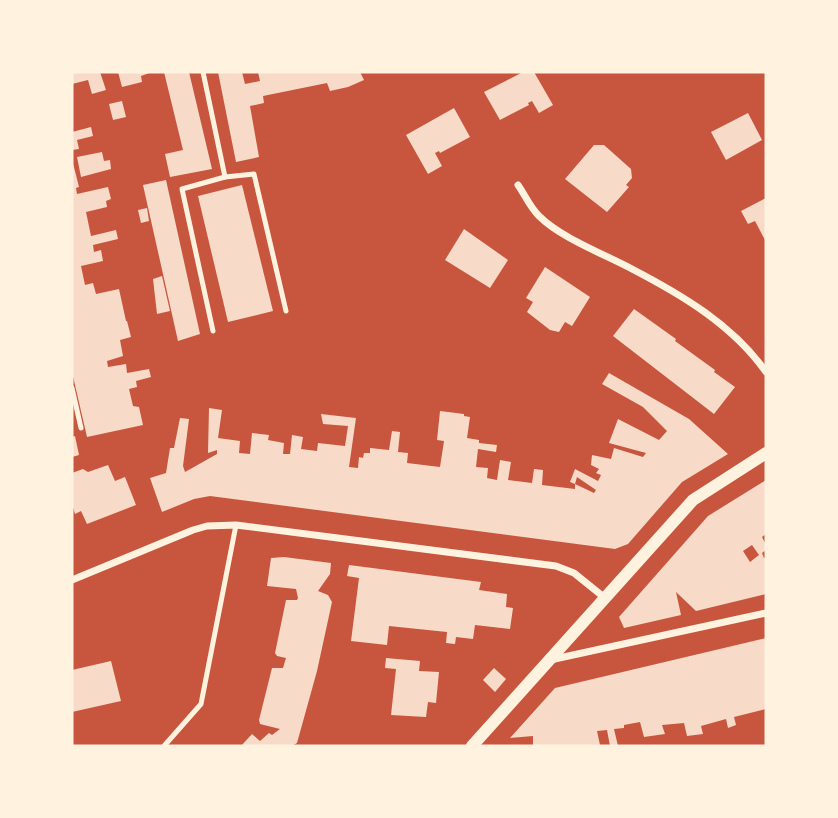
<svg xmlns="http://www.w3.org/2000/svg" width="838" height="818" font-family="Figtree,sans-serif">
<rect width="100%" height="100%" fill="#c8553d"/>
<g fill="#f7dbc8" fill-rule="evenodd">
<path d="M72 72H100L106 90 92 94 88 80 72 84Z"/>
<path d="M118 72H152L141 76 142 82 122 87Z"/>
<path d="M164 72H189L212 169 170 177 165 154 183 150Z"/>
<path d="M218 72H242L245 84 260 81 258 72H360L364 80 348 87 330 91 327 83 263 96 264 103 250 106 259 157 236 162Z"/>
<path d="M523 72H534L553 105 539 113 532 101 528 103 529 105 500 120 484 92Z"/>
<path d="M122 101 126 117 113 120 109 104Z"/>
<path d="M454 108 470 137 440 153 439 151 435 153 442 166 428 174 406 135Z"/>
<path d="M748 113 762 140 726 160 711 132Z"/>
<path d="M91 127 93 136 77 140 79 149 72 150V132Z"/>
<path d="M594 145H604L631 169 632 178 626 185 629 187 607 212 565 179Z"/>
<path d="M102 152 104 161 110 160 111 169 81 177 77 157Z"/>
<path d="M72 159 79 187 76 188 77 194 108 187 111 199 106 201 107 207 86 212 91 236 116 230 118 239 93 245 94 252 101 250 103 261 81 266 85 285 93 283 96 294 119 289 126 321H127L131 337 120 340 123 356 107 361 108 367 126 364 127 373 149 369 151 377 136 381 137 387 129 389 133 406 139 407 143 425 87 437 72 372Z"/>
<path d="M166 180 200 334 178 341 143 185Z"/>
<path d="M242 185 273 311 228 322 198 196Z"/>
<path d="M766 198V242L755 221 748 224 741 211Z"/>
<path d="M147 208 149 221 141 223 138 210Z"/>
<path d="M464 229 508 260 490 288 445 260Z"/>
<path d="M545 267 590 297 572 326 565 322 559 332 550 330 527 312 533 302 526 298Z"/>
<path d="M162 276 170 311 157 314 153 279Z"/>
<path d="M634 309 676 339 675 341 715 370 714 372 735 387 714 414 613 336Z"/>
<path d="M609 373 689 419 728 454 682 482 628 544 615 549 210 496 194 499 162 512 150 478 166 473 170 448H174L180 418 189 419 183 466 185 472 217 454V450L208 453 209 408 222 410 218 438 240 441 239 453 250 454 252 433 269 435 268 440 284 443 283 454H290L292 435 303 437 301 449 317 451 318 443 345 446 348 426 323 424 321 414 356 418 349 467 358 468 359 457 363 458 364 453H370V448L389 450 392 431 400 432 398 452 408 453 407 463 440 467 444 441 437 440 440 411 464 414V416L470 417 467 438 479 440V443L497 445 496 452 478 449 476 467 488 468 487 478 497 480 500 460 511 462 508 480 532 483 534 469 543 470 542 485 575 489V484L594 493 596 490 577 477 575 484 570 482 575 469 598 481 601 475 596 473 599 469 591 465 592 455 611 459 614 448 643 457 646 453 609 443 618 419 659 440 667 431 643 407 602 384Z"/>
<path d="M75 436 79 455 72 457V437Z"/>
<path d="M108 465 115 481 125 477 136 505 87 524 81 511 75 514 72 504V473L83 469 88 472Z"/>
<path d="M766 480V534L762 537 766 545V550L762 553 764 558H766V594L696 611 676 592 681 615 624 628 619 617 708 516ZM752 545 759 555 750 562 743 551Z"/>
<path d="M284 557 331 563 330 574 318 591 328 595 332 602 317 671 297 743 292 746H241L252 734 260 741 269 733 272 735 280 729 260 724 259 720 272 668H283L286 658 277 656 275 653 286 600H297L298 598 296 589 267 586 271 558Z"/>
<path d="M349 565 481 582 479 590 507 594 506 607 513 608 510 629 475 625 473 639 456 637 455 644 446 643 447 632 389 626 387 645 351 641 359 578 347 576Z"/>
<path d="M766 638V709L734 717 736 725 728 728 726 719 701 726 703 734 687 736 684 723 662 725 665 734 644 737 640 722 624 725V728L614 729 618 746H610L607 730 597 731 600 745 597 746H533V736L510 738 555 688Z"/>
<path d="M386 658 420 661 419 671 439 672 436 703 428 702 426 717 391 715 396 669 385 668Z"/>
<path d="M111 661 121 701 72 712V670Z"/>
<path d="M494 668 506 679 495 692 483 680Z"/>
</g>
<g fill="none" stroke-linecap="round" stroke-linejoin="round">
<g stroke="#fff3e0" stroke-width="5">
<path d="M203 72 225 177 254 174 286 311"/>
<path d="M213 331 182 189 225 177"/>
<path d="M72 388 81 428"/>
<path d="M164 746 201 704 236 525"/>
</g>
<g stroke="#fff3e0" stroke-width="7">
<path d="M518 185C525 195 530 207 539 216 561 238 604 254 632 269 682 295 733 325 766 372"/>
<path d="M72 580 193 530 207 526 236 525 556 566 574 573 605 598"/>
<path d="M550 660 766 613"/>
</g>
<path stroke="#fff3e0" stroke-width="12" d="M472 746 693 500 766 453"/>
</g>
<rect width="838" height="818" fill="none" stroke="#fff3e0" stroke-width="147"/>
</svg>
